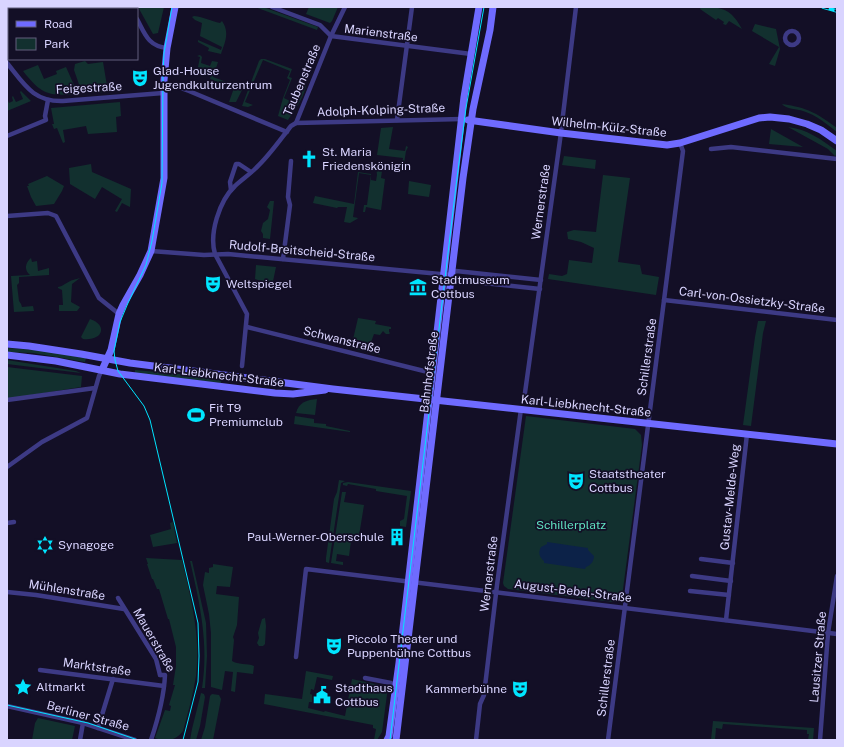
<svg xmlns="http://www.w3.org/2000/svg" width="844" height="747" font-family="'Public Sans',sans-serif">
<rect width="100%" height="100%" fill="#130f26"/>
<g fill="#12302f">
<path d="M138 7H164L158 33 153 34Z"/>
<path d="M255 7H263L318 27 317 30Z"/>
<path d="M309 7H338L332 21 330 23 306 14Z"/>
<path d="M701 7C723 7 731 9 742 29L729 21 726 25 723 24 724 22 718 18 716 20 700 9Z"/>
<path d="M194 16C204 17 211 21 220 23L222 21C230 33 225 42 221 54L208 51 209 48 198 42V40L221 50 222 47 200 36 202 23 195 20 192 17Z"/>
<path d="M755 24 776 29 780 49 775 66 769 64 779 47 752 31Z"/>
<path d="M200 55 202 57 201 63 210 66 212 61 218 62 213 77 243 88 236 102H229L234 88 210 79 212 72 198 67 200 57 197 56Z"/>
<path d="M261 59H265L292 69 289 77 292 78 284 98 296 104 305 84 301 82 300 74 306 79C308 93 295 109 288 120L278 116 283 98 290 80 287 78 290 71 263 60 245 102 253 105 248 107 242 106 259 61Z"/>
<path d="M85 61 88 64 103 62 108 92 82 93 74 70 75 64Z"/>
<path d="M38 65 44 79 57 74 56 71 66 67 78 94C48 96 42 95 23 71Z"/>
<path d="M21 91 31 101 7 111V99L9 103 13 101 12 97 13 96 16 102 23 99 20 92Z"/>
<path d="M120 102 121 116 116 117 117 132 88 134 86 126 63 130 65 142 63 143 57 128 54 129 52 124H54L51 108Z"/>
<path d="M782 104C809 108 816 113 837 128V132C827 124 816 115 803 111 797 109 786 109 782 104Z"/>
<path d="M393 127 389 149 405 151 406 146 408 147 406 151 403 170 394 169 401 168 403 158 377 155 381 128Z"/>
<path d="M788 127C807 129 822 140 837 151V155L835 156 828 149Z"/>
<path d="M771 129 803 147 769 144Z"/>
<path d="M564 156 596 160 595 169 562 165Z"/>
<path d="M91 164 92 172 131 189 130 207 122 203 117 212 115 211 122 199 120 198 102 187 95 199 70 184 69 168Z"/>
<path d="M376 165 387 166 386 171H382L381 178 385 179 381 210 366 207 365 212H363L364 205H367L371 175 359 173 353 217 358 218 357 219 350 223 344 222 347 207H338L337 208 313 203 315 196 354 204 358 172 371 174V180L376 181 377 175Z"/>
<path d="M603 175 630 178 618 262 640 265 642 274 659 277 656 295 548 279 549 274 562 276 567 274 569 260 592 263 594 248 581 242 568 239 567 232 574 230 596 232Z"/>
<path d="M47 176 64 186 62 191 54 204 36 206 31 197 27 186H29L28 184Z"/>
<path d="M409 181 431 185 429 197 408 194Z"/>
<path d="M270 201H274L270 239 263 238V234L261 231 263 223 268 219 270 210 267 207Z"/>
<path d="M31 258 32 262 37 261 38 271 49 268V275L19 277V283L17 285 19 301 21 304 22 307 33 306 34 311 14 312 11 276 30 275C24 270 25 263 31 258Z"/>
<path d="M256 265 276 267 272 286 262 284 261 281 255 279Z"/>
<path d="M80 278 72 284 71 302 80 307 77 311H59V305H63L62 290 58 288V287C64 286 68 281 73 280 75 279 78 279 80 278Z"/>
<path d="M358 318 376 321 375 324 391 327V329H389V332L390 333 389 334H386L383 331 380 335 374 334 371 342 372 343 371 348 375 349V350H379L380 355 351 348Z"/>
<path d="M90 319C108 325 103 341 83 339L81 337Z"/>
<path d="M758 321H766L763 333 751 426 743 425 755 337Z"/>
<path d="M7 348 38 350 86 358 85 362 33 353 7 352Z"/>
<path d="M7 360 76 371 81 373 7 364Z"/>
<path d="M7 367 82 376 81 387 7 399Z"/>
<path d="M135 370 222 378 221 383 135 373Z"/>
<path d="M317 399 315 415 296 413C299 402 307 400 317 399Z"/>
<path d="M295 416 314 419V423L326 424V426L350 431V432L294 424Z"/>
<path d="M526 416 635 429 641 435 642 445 622 597 618 600 613 602 508 589 504 586 503 583Z"/>
<path d="M339 480 345 481 341 483 329 563 326 562V558L334 499 337 492Z"/>
<path d="M348 482 411 491 406 527 400 526V521L404 519 407 496 376 491V489L348 484 347 486 343 485V483Z"/>
<path d="M342 492H346L344 502 364 505 358 542 351 541 349 556 337 554 336 561 343 562V565L331 563Z"/>
<path d="M173 522 177 543 153 547 150 535 171 529 170 523Z"/>
<path d="M146 558 182 560C191 599 201 637 196 676 193 695 188 713 183 731 175 741 167 742 155 738L165 710 170 711 171 706 169 705 175 685H173L176 666V647L169 619H168L159 589H157L153 579H152L147 564H148Z"/>
<path d="M190 561H192L206 623 207 656 205 688H202C209 645 200 604 190 561Z"/>
<path d="M213 564 233 567 230 587 217 586 216 594 239 597 237 625 233 637 234 640 232 661C238 665 247 663 254 666L253 674 237 672 235 692 231 691 233 672 225 671 222 690 211 687V633L209 614 203 585 205 572 209 573V568L213 567Z"/>
<path d="M265 618 266 626 265 644 263 646H259L257 643 259 638 258 633 262 619Z"/>
<path d="M306 671 333 676 332 680 317 677 314 690 311 689 310 694 313 695 312 702H309L308 708 324 712 325 711 345 716 352 679 388 687 382 732 377 740H374L376 729 373 728V725L264 704 265 694 302 699Z"/>
<path d="M201 693 204 694 205 697 200 726 196 740H190L192 729Z"/>
<path d="M212 694 219 695 221 699 213 740H201L205 727 210 696Z"/>
<path d="M38 718 75 726 72 740H32L35 723Z"/>
<path d="M713 721 814 728 813 740H808L809 734H807V730L723 724 722 729 716 728 715 740H711Z"/>
</g>
<path fill="#0c2248" d="M547 542 588 548V550L594 556C594 561 591 565 586 567L585 569 544 563V561C539 557 538 552 541 547L547 544Z"/>
<g fill="none" stroke-linecap="round" stroke-linejoin="round">
<g stroke="#3d3a85" stroke-width="4.5">
<path d="M131 7 132 9"/>
<path d="M272 7 320 25 331 36 471 54"/>
<path d="M21 9 26 7"/>
<path d="M7 14 9 13"/>
<path d="M137 19C145 34 148 46 167 48"/>
<circle cx="792" cy="38" r="7"/>
<path d="M7 63C24 84 33 102 63 101L163 93"/>
<path d="M164 84 175 86 189 91 287 132"/>
<path d="M397 120 412 7"/>
<path d="M296 123 462 119"/>
<path d="M7 136 46 120 45 116 48 100"/>
<path d="M711 149 731 147 837 159"/>
<path d="M231 190 230 182 236 164H239L251 172"/>
<path d="M7 216 48 213 56 216 99 298 119 314"/>
<path d="M151 251 204 255 228 254 440 274 451 275 455 280 540 289"/>
<path d="M283 259 290 205 288 197 291 161"/>
<path d="M451 275 456 271 541 280"/>
<path d="M664 300 837 320"/>
<path d="M247 327 432 373"/>
<path d="M242 366 247 314 215 254C209 234 219 201 235 186 241 180 249 175 256 168 269 156 280 140 291 126L296 123 331 36 345 7"/>
<path d="M7 400 95 388"/>
<path d="M524 400 560 140 576 7"/>
<path d="M7 467 42 442 87 418 99 376 102 370"/>
<path d="M7 523 14 522"/>
<path d="M701 559 733 563"/>
<path d="M692 576 731 581"/>
<path d="M690 591 729 595"/>
<path d="M7 592 36 595 124 609"/>
<path d="M118 598 156 659 160 675"/>
<path d="M726 620 747 434"/>
<path d="M296 657 306 569 837 634"/>
<path d="M40 670 164 686"/>
<path d="M365 678 391 683"/>
<path d="M7 706 83 723 135 740"/>
<path d="M98 728 113 679"/>
<path d="M80 740 83 723"/>
<path d="M151 740C158 719 164 698 165 675H160"/>
<path d="M476 740 480 704 484 695 497 585 521 409"/>
<path d="M608 740 683 151 680 143"/>
<path d="M820 740 828 633 837 576"/>
</g>
<g stroke="#6f6bff" stroke-width="7">
<path d="M468 120 561 133 667 145 680 143 759 118 770 117 789 119 807 124 821 130 837 141"/>
<path d="M7 344 29 346 81 354 130 363 333 389 837 444"/>
<path d="M7 355 56 361 120 374 275 393 293 394 325 390"/>
<path d="M102 370 111 350 119 314 123 305 140 275 151 251 164 178V80L167 48 175 7"/>
<path d="M387 740 389 736 399 663 464 97 479 7"/>
<path d="M396 740 463 178 473 109 490 30 493 7"/>
</g>
<g stroke="#00e5ff" stroke-width="1">
<path d="M172 7 164 53 163 75 162 183 152 241 146 265 128 303 120 322 114 351 115 360 118 371 144 406 150 420 198 623 199 656 198 682 183 740"/>
<path d="M7 705 88 723 138 740"/>
<path d="M390 740 456 186 466 108 484 7"/>
</g>
<g stroke="#00e5ff" stroke-width="3.5">
<path id="rail" d="M823 7 837 11"/>
</g>
<use href="#rail" stroke="#130f26" stroke-width="2" stroke-dasharray="6" stroke-linecap="butt"/>
</g>
<defs>
<g id="theatre-bare" transform="scale(1.38)"><path d="M-5-5.5Q0-4 5-5.5V0Q5 5 0 6Q-5 5-5 0ZM-3.3-2.5H-1v1.5H-3.3ZM1-2.5H3.3v1.5H1ZM-2.8 1Q0 5.5 2.8 1Z" fill="#00e5ff" stroke="#130f26" stroke-width="2.5" paint-order="stroke"/></g>
<g id="church-bare" transform="scale(1.38)"><path d="M-1.2-6h2.4v3.5h3.3v2.4h-3.3V6h-2.4V-.1h-3.3v-2.4h3.3Z" fill="#00e5ff" stroke="#130f26" stroke-width="2.5" paint-order="stroke"/></g>
<g id="museum-bare" transform="scale(1.38)"><path d="M0-6L6-3V-2H-6V-3ZM-5-1h2V3h-2ZM-1-1h2V3h-2ZM3-1h2V3H3ZM-6 4H6V6H-6Z" fill="#00e5ff" stroke="#130f26" stroke-width="2.5" paint-order="stroke"/></g>
<g id="stadium-bare" transform="scale(1.38)"><path d="M0-5a6.5 5 0 1 0 0 10a6.5 5 0 1 0 0-10ZM-3.5-1.8h7v3.6h-7Z" fill="#00e5ff" stroke="#130f26" stroke-width="2.5" paint-order="stroke"/></g>
<g id="building-bare" transform="scale(1.38)"><path d="M-4-6H4V6H1V3H-1V6H-4ZM-2.5-4.3h1.7v1.8h-1.7ZM.8-4.3h1.7v1.8H.8ZM-2.5-1h1.7V.8h-1.7ZM.8-1h1.7V.8H.8Z" fill="#00e5ff" stroke="#130f26" stroke-width="2.5" paint-order="stroke"/></g>
<g id="synagogue-bare" transform="scale(1.38)"><path d="M0-6.5L5.6 3.2H-5.6ZM0 6.5L5.6-3.2H-5.6Z" fill="#00e5ff" stroke="#130f26" stroke-width="2.5" paint-order="stroke"/></g>
<g id="sight-bare" transform="scale(1.38)"><path d="M0-6L1.8-2.2L6-1.7L2.9 1.2L3.7 5.4L0 3.3L-3.7 5.4L-2.9 1.2L-6-1.7L-1.8-2.2Z" fill="#00e5ff" stroke="#130f26" stroke-width="2.5" paint-order="stroke"/></g>
<g id="civic-bare" transform="scale(1.38)"><path d="M-.6-6.5H3V-4.5H.6V-3L4-1V1h2V6H-6V1h2V-1L-.6-3ZM-1.2 2.5V6h2.4V2.5Z" fill="#00e5ff" stroke="#130f26" stroke-width="2.5" paint-order="stroke"/></g>
</defs>
<g fill-rule="evenodd">
<use href="#theatre-bare" x="140" y="78"/>
<use href="#church-bare" x="309" y="159"/>
<use href="#theatre-bare" x="213" y="284"/>
<use href="#museum-bare" x="418" y="287"/>
<use href="#stadium-bare" x="196" y="415"/>
<use href="#theatre-bare" x="576" y="481"/>
<use href="#building-bare" x="397" y="537"/>
<use href="#synagogue-bare" x="45" y="545"/>
<use href="#theatre-bare" x="334" y="646"/>
<use href="#sight-bare" x="23" y="687"/>
<use href="#theatre-bare" x="520" y="689"/>
<use href="#civic-bare" x="322" y="695"/>
</g>
<g text-anchor="middle" dominant-baseline="central" stroke-width="3.5" stroke-linejoin="round" paint-order="stroke">
<g font-size="12" fill="#d9d4ff" stroke="#130f26">
<text transform="translate(381 33) rotate(7)">Marienstraße</text>
<text transform="translate(302 80) rotate(-67)">Taubenstraße</text>
<text transform="translate(89 88) rotate(-3)">Feigestraße</text>
<text transform="translate(381 110) rotate(-2)">Adolph-Kolping-Straße</text>
<text transform="translate(609 127) rotate(6)">Wilhelm-Külz-Straße</text>
<text transform="translate(541 202) rotate(-82)">Wernerstraße</text>
<text transform="translate(302 251) rotate(5)">Rudolf-Breitscheid-Straße</text>
<text transform="translate(752 300) rotate(7)">Carl-von-Ossietzky-Straße</text>
<text transform="translate(342 340) rotate(14)">Schwanstraße</text>
<text transform="translate(647 357) rotate(-82)">Schillerstraße</text>
<text transform="translate(429 372) rotate(-83)">Bahnhofstraße</text>
<text transform="translate(219 375) rotate(7)">Karl-Liebknecht-Straße</text>
<text transform="translate(586 406) rotate(6)">Karl-Liebknecht-Straße</text>
<text transform="translate(730 497) rotate(-84)">Gustav-Melde-Weg</text>
<text transform="translate(489 574) rotate(-83)">Wernerstraße</text>
<text transform="translate(67 590) rotate(9)">Mühlenstraße</text>
<text transform="translate(573 591) rotate(7)">August-Bebel-Straße</text>
<text transform="translate(154 640) rotate(60)">Mauerstraße</text>
<text transform="translate(818 657) rotate(-85)">Lausitzer Straße</text>
<text transform="translate(97 667) rotate(8)">Marktstraße</text>
<text transform="translate(606 678) rotate(-83)">Schillerstraße</text>
<text transform="translate(88 716) rotate(15)">Berliner Straße</text>
</g>
<g font-size="12" fill="#d9d4ff" stroke="#130f26" text-anchor="start">
<text x="153" y="71">Glad-House<tspan x="153" dy="14">Jugendkulturzentrum</tspan></text>
<text x="322" y="152">St. Maria<tspan x="322" dy="14">Friedenskönigin</tspan></text>
<text x="431" y="280">Stadtmuseum<tspan x="431" dy="14">Cottbus</tspan></text>
<text x="226" y="284">Weltspiegel</text>
<text x="209" y="408">Fit T9<tspan x="209" dy="14">Premiumclub</tspan></text>
<text x="589" y="474">Staatstheater<tspan x="589" dy="14">Cottbus</tspan></text>
<text x="384" y="537" text-anchor="end">Paul-Werner-Oberschule</text>
<text x="58" y="545">Synagoge</text>
<text x="347" y="639">Piccolo Theater und<tspan x="347" dy="14">Puppenbühne Cottbus</tspan></text>
<text x="36" y="687">Altmarkt</text>
<text x="335" y="688">Stadthaus<tspan x="335" dy="14">Cottbus</tspan></text>
<text x="507" y="689" text-anchor="end">Kammerbühne</text>
</g>
<g font-size="12" fill="#5fe0c0" stroke="#130f26">
<text x="571" y="525">Schillerplatz</text>
</g>
</g>
<rect width="844" height="747" fill="none" stroke="#d9d4ff" stroke-width="16"/>
<rect x="8" y="8" width="130" height="52" fill="#130f26" stroke="#625e7d"/>
<rect x="16" y="21" width="20" height="6" fill="#6f6bff" stroke="#625e7d"/>
<text x="44" y="28" font-size="12" fill="#d9d4ff">Road</text>
<rect x="16" y="38" width="20" height="12" fill="#12302f" stroke="#625e7d"/>
<text x="44" y="48" font-size="12" fill="#d9d4ff">Park</text>
</svg>
